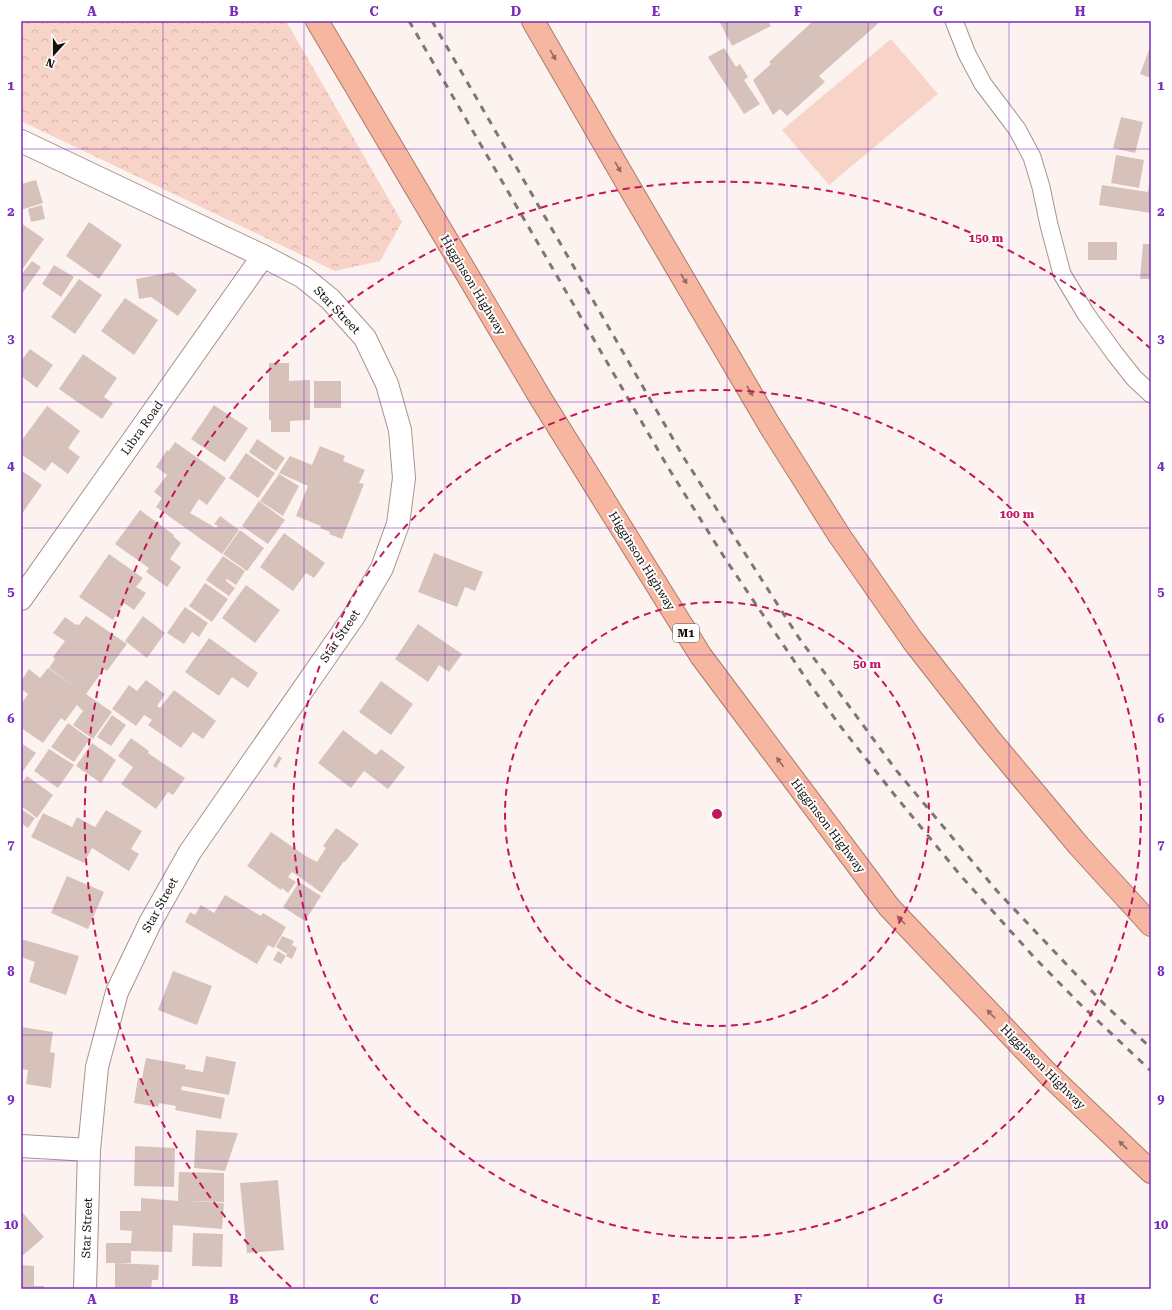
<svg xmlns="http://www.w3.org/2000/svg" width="1172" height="1310" font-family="'Roboto Serif',serif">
<defs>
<pattern id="park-crowns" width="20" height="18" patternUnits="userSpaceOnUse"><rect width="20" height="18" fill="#f8d3c7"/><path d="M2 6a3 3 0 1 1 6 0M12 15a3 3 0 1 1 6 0" fill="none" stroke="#d4b4aa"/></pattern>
</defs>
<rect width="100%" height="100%" fill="#fcf3f0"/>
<path fill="url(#park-crowns)" d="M21 21H286L402 222 380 261 335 271 21 121Z"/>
<path fill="#f8d3c7" d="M891 39 938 94 829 185 782 130Z"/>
<g fill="#d7c2bb">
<path d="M719 21H768L771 26 732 46Z"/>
<path d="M813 21H881L819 76 825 82 787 116 780 109 773 115 753 80 771 64 769 62Z"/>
<path d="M1150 47 1151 48V78L1140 74Z"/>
<path d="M724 48 736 67 740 64 748 77 744 80 760 104 744 114 708 57Z"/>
<path d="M1121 117 1143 122 1135 153 1113 148Z"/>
<path d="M1116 155 1144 160 1139 188 1111 183Z"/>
<path d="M1150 177 1151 213 1099 205 1102 185 1148 192Z"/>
<path d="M36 180 43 203 21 210V184Z"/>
<path d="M42 205 45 219 31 222 28 209Z"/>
<path d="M89 222 122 245 99 279 66 256Z"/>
<path d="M21 223 44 239 21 271Z"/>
<rect x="1088" y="242" width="29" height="18"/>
<path d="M1143 244H1151V279H1140Z"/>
<path d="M32 261 41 267 21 295V275Z"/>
<path d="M54 265 74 277 61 297 42 284Z"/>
<path d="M173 272 197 290 178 316 151 297 139 299 136 279Z"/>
<path d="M79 279 102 295 75 334 51 317Z"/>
<path d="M125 298 158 320 134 355 101 331Z"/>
<path d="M30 349 53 365 37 388 21 376V361Z"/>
<path d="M83 354 117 378 104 397 113 403 102 419 59 389Z"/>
<path d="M269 363H289V381L310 380V420L290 421V432H271V420H269Z"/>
<rect x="314" y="381" width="27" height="27"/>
<path d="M214 405 248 428 225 462 191 439Z"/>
<path d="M47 406 80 431 68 448 80 457 68 474 52 462 45 471 21 454V439L22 440Z"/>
<path d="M257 439 285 458 276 471 249 452Z"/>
<path d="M175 442 226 478 207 505 199 499 190 513 216 528 218 526 214 524 220 516 239 530 222 554 156 507 162 498 154 492 167 475 156 467 167 450 169 451Z"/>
<path d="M320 446 345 456 343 461 365 470 359 483 364 484 342 539 329 534 330 532 320 528 321 526 296 516 308 486 279 473 290 456 312 465Z"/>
<path d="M246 453 275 473 258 498 229 478Z"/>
<path d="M21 470 42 485 21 515Z"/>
<path d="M279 474 299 486 283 516 260 501Z"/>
<path d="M259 501 285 520 268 544 242 526Z"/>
<path d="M140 510 174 535 173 536 181 543 170 559 181 567 167 587 146 572 149 568 115 544Z"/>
<path d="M240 530 264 548 247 571 223 554Z"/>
<path d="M284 533 325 563 314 578 306 573 293 591 260 567Z"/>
<path d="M434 553 483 572 475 591 465 587 457 607 418 592Z"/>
<path d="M109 554 143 578 136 587 146 593 134 610 124 603 113 620 79 597Z"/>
<path d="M223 556 245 571 236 585 227 579 226 581 235 588 229 596 206 580Z"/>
<path d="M205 583 228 599 212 622 189 606Z"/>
<path d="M246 585 280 610 255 643 222 618Z"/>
<path d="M185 607 208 623 199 637 192 632 184 644 167 633Z"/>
<path d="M86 616 127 644 107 671 104 669 86 694 112 712 93 739 73 725 83 711 77 705 65 721 61 718 43 743 21 728V704L28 694 21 689V681L29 669 40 678 48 668 83 693 49 668 55 659 53 657 65 641 53 633 65 617 76 625 77 624 79 625Z"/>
<path d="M143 616 165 633 147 658 125 641Z"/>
<path d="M418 624 462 654 449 672 439 665 428 682 395 659Z"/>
<path d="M209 638 258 673 248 688 232 677 219 696 185 672Z"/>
<path d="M146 680 165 694 157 706 160 708 174 690 216 721 203 739 193 732 181 748 148 725 152 720 144 715 136 726 112 709 129 685 137 691Z"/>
<path d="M381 681 413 704 391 735 359 712Z"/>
<path d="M112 715 126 725 111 746 97 737Z"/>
<path d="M68 723 90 739 74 762 51 747Z"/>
<path d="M343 730 376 755 381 749 405 767 388 789 364 771 351 788 318 763Z"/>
<path d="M131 738 149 751 148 753 185 778 173 795 168 792 156 809 121 784 133 767 118 756Z"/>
<path d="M21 743 36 753 21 774Z"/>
<path d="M92 743 116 760 101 783 76 766Z"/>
<path d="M49 749 74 765 58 788 34 771Z"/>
<path d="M279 756 282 758 276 768 273 766Z"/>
<path d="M27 776 53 795 37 818 21 806V784Z"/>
<path d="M21 809 35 818 28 828 21 823Z"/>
<path d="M106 810 142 831 131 849 139 854 129 871 92 848 84 863 31 837 43 813 72 827 77 817 95 827Z"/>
<path d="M336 828 359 844 345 862 344 861 322 893 292 872 288 877 296 882 288 893 282 888 281 890 247 866 271 832 304 855 317 862 326 848 323 846Z"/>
<path d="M67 876 104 892 88 929 51 913Z"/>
<path d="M299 882 321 896 305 921 283 907Z"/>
<path d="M225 895 261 916 263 913 286 927 274 948 268 945 257 964 185 922 190 912 195 915 201 905 214 913Z"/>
<path d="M282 936 294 941 287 954 276 947Z"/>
<path d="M21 939 79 956 66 995 29 982 35 962 21 957Z"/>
<path d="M292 945 297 948 292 959 286 956Z"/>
<path d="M278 951 286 956 281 964 273 960Z"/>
<path d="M173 971 212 986 197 1025 158 1010Z"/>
<path d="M21 1027 53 1032 50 1052 55 1053 51 1088 26 1084 28 1070 21 1069Z"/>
<path d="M206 1056 236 1062 229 1095 182 1086 181 1090 225 1098 221 1119 175 1110 176 1106 159 1103 158 1107 134 1103 138 1078H142L146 1058 186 1065 185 1069 203 1072Z"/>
<path d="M196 1130 238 1133 225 1171 194 1168Z"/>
<path d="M135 1146 175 1148 174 1187 134 1186Z"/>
<path d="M179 1172 224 1173V1202L189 1201 224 1203 222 1229 173 1225 172 1252 131 1251V1263H106V1243H131L132 1231 120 1230V1211H141V1198L178 1201Z"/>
<path d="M278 1180 284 1250 247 1253 240 1183Z"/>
<path d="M22 1212 44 1237 21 1257V1213Z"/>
<path d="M193 1233 223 1234 222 1267 192 1266Z"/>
<path d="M115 1263 159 1265 158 1280H152L151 1289H115Z"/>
<path d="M21 1265 34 1266V1286H44V1289H21Z"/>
</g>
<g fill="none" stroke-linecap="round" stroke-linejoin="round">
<g stroke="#a8948d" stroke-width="19">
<path id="lane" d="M954 21 967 54 983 84 1017 129 1032 157 1041 187 1049 225 1062 274 1086 314 1115 354 1134 378 1151 394"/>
</g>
<g stroke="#a8948d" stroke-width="24">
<g id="street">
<path d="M21 141 263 256 303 277 330 299 365 338 387 384 400 430 404 478 398 524 382 568 354 616 190 852 150 923 117 992 97 1067 89 1150 85 1289"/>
<path d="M21 599 263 256"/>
<path d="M21 1146 89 1150"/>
</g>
</g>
<g stroke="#a87c6d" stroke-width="24">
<g id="highway">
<path d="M317 21 541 399 701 656 889 907 1048 1074 1151 1172"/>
<path d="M533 21 631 190 770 426 839 535 913 641 988 737 1079 846 1151 925"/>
</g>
</g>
<use href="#lane" stroke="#fff" stroke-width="17"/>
<use href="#street" stroke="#fff" stroke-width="22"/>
<use href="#highway" stroke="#f6b6a0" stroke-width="22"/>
<g stroke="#7e7673" stroke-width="3" stroke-dasharray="7 7" stroke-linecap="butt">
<path d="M409 21 669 469 726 560 809 683 841 727 893 793 961 876 1033 956 1078 1002 1151 1071"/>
<path d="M432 21 684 458 799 638 896 770 997 891 1105 1005 1151 1048"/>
</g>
</g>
<defs><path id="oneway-solid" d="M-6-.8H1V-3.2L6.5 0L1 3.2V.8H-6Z"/></defs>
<g fill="#926b5e">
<use href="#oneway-solid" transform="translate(553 55) rotate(60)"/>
<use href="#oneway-solid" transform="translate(618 167) rotate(60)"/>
<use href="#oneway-solid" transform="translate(684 279) rotate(59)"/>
<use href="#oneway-solid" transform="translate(750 391) rotate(59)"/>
<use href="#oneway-solid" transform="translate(780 762) rotate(-127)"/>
<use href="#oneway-solid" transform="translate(901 920) rotate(-134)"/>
<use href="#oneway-solid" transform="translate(991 1014) rotate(-134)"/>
<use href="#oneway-solid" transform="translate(1123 1145) rotate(-136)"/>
</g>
<path fill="none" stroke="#7b2cbf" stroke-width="1" stroke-opacity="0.55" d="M163 21V1289M304 21V1289M445 21V1289M586 21V1289M727 21V1289M868 21V1289M1009 21V1289M21 149H1151M21 275H1151M21 402H1151M21 528H1151M21 655H1151M21 782H1151M21 908H1151M21 1035H1151M21 1161H1151"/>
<g fill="none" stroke="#c2185b" stroke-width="2" stroke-dasharray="7 5">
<circle cx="717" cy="814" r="212"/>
<circle cx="717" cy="814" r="424"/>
<path d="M291 1287A636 636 0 1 1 1151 349"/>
</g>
<g text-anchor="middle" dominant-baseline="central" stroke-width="4" stroke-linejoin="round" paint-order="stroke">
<rect fill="#fff" stroke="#5d5856" stroke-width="1" x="673" y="624" width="26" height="18" rx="3"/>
<g font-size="11" font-weight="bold" fill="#17100d">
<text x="686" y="633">M1</text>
</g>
<g font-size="12" fill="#17100d" stroke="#fff">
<text transform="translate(473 285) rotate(59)">Higginson Highway</text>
<text transform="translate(337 310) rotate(46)">Star Street</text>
<text transform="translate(142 428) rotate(-55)">Libra Road</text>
<text transform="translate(642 561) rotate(58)">Higginson Highway</text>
<text transform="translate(340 636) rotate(-56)">Star Street</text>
<text transform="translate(828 826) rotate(53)">Higginson Highway</text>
<text transform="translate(160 905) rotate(-61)">Star Street</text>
<text transform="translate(1043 1067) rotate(45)">Higginson Highway</text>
<text transform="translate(87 1228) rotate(-88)">Star Street</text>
</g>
</g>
<circle cx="717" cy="814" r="6" fill="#c2185b" stroke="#fff" stroke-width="2"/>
<g font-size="12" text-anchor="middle" font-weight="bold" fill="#c2185b" stroke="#fff" stroke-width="4" stroke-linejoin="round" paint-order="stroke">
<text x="986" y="242">150 m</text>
<text x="1017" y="518">100 m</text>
<text x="867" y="668">50 m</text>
</g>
<rect width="1172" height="1310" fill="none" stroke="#ffffff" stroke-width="44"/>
<g transform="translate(54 54) rotate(201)" stroke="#ffffff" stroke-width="3" paint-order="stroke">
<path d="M0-3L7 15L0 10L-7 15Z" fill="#17100d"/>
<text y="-6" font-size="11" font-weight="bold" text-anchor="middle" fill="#17100d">N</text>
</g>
<rect x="22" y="22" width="1128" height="1266" fill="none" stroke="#7b2cbf" stroke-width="1.5"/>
<g font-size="13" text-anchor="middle" font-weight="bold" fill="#7b2cbf">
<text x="92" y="16">A</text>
<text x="234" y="16">B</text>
<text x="374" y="16">C</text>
<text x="516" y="16">D</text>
<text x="656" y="16">E</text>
<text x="798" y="16">F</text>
<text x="938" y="16">G</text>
<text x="1080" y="16">H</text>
<text x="11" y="90">1</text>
<text x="1161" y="90">1</text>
<text x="11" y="216">2</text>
<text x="1161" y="216">2</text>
<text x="11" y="343">3</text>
<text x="1161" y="343">3</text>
<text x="11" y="470">4</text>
<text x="1161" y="470">4</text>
<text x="11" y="596">5</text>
<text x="1161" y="596">5</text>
<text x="11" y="723">6</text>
<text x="1161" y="723">6</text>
<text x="11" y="849">7</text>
<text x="1161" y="849">7</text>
<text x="11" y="976">8</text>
<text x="1161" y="976">8</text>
<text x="11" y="1103">9</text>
<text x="1161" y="1103">9</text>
<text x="11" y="1229">10</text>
<text x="1161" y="1229">10</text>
<text x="92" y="1304">A</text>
<text x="234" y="1304">B</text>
<text x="374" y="1304">C</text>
<text x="516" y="1304">D</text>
<text x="656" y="1304">E</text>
<text x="798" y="1304">F</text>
<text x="938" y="1304">G</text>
<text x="1080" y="1304">H</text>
</g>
</svg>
